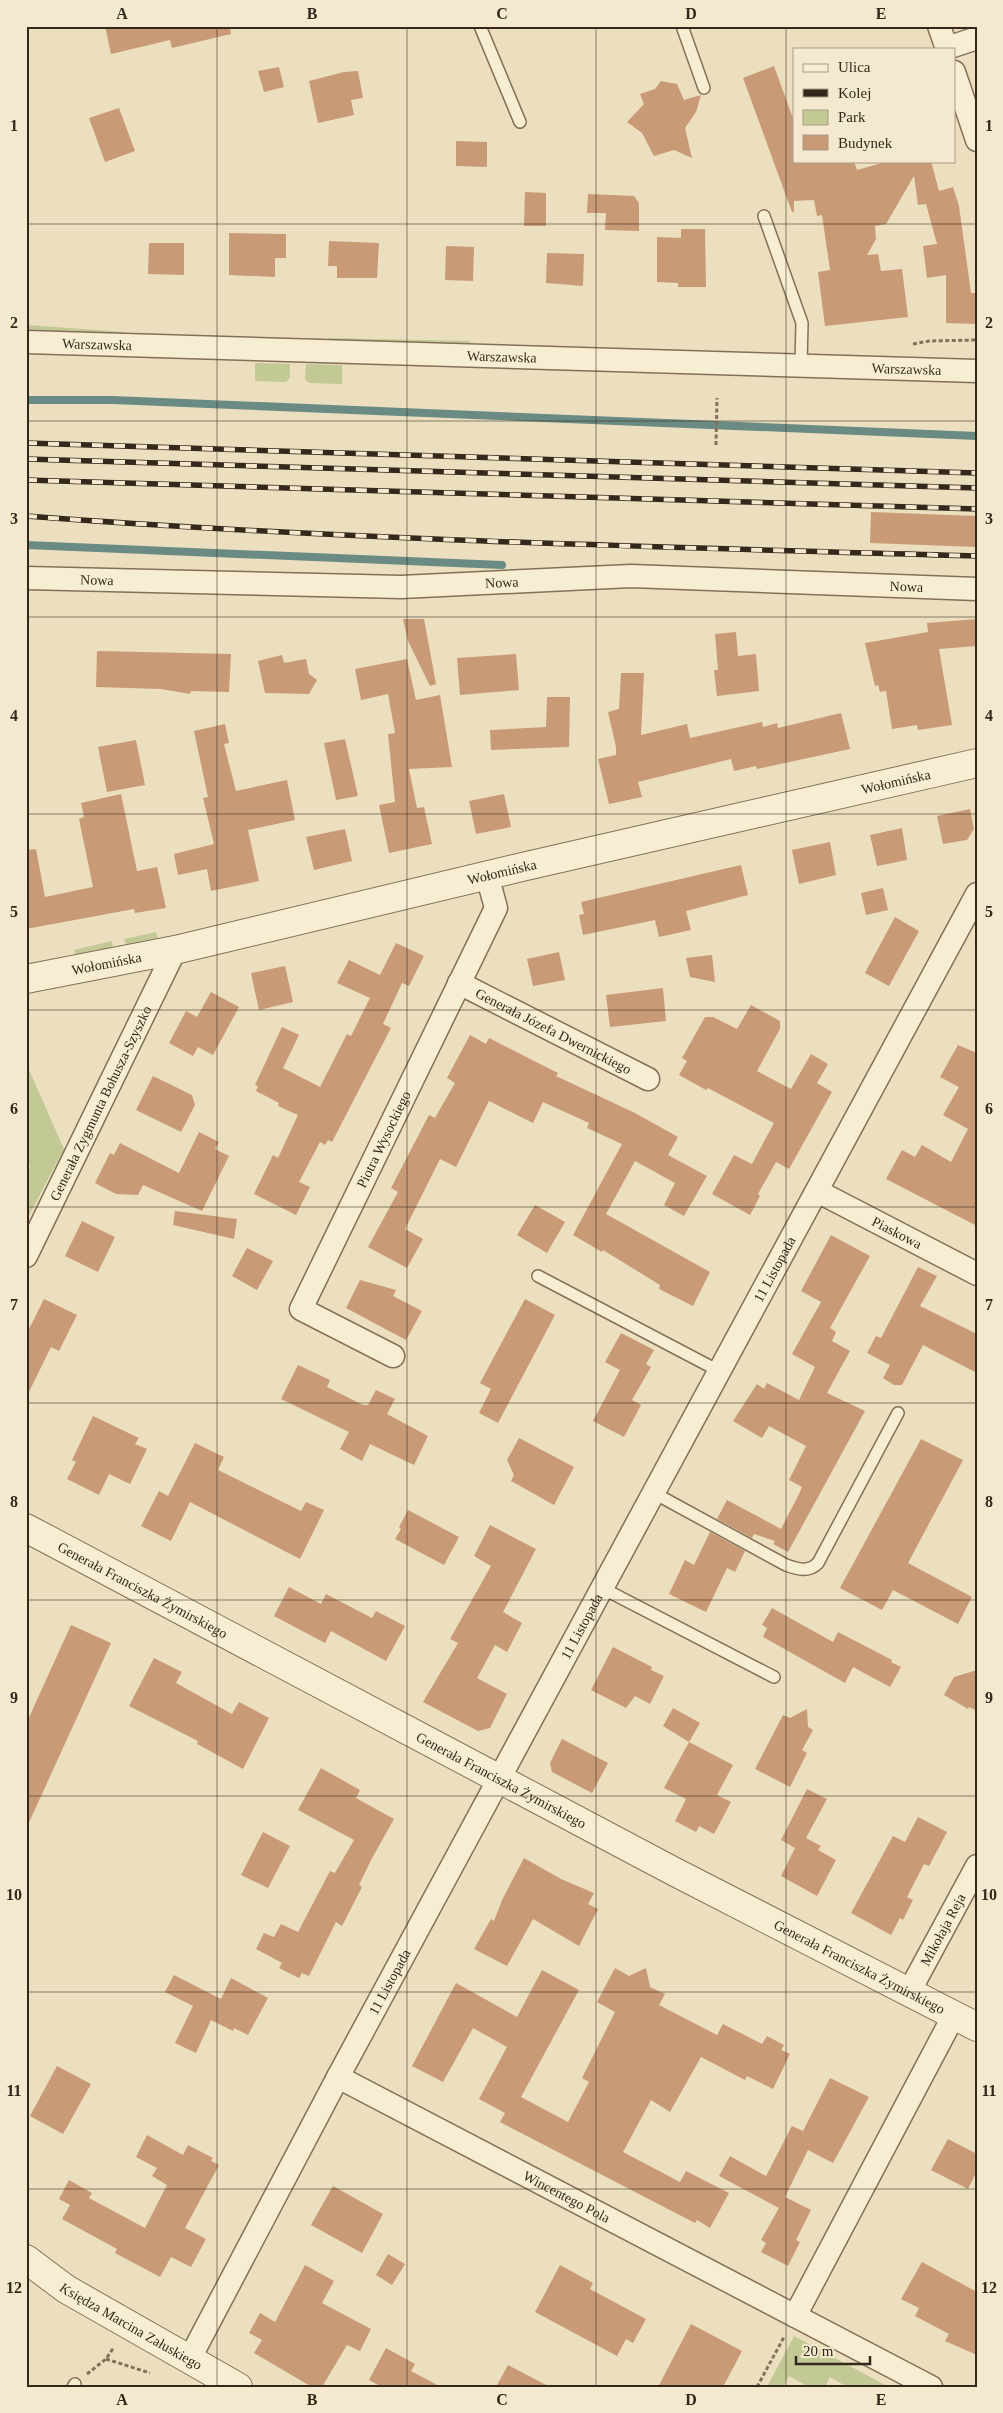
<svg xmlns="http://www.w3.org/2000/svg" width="1003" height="2413" font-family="'Times New Roman',serif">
<rect width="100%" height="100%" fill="#ecdfbf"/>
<g fill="#c2c994">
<path d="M27 325 125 332 121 336 32 333Z"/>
<path d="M328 338 471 341 467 346 332 341Z"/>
<path d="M255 363 290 364V378L286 382 255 381Z"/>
<path d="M306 364 342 365V384L309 383 305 379Z"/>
<path d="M156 932 158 938 126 945 124 939Z"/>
<path d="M112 941 113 948 76 957 74 950Z"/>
<path d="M26 1063 64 1149 26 1221V1173L30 1167 26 1155Z"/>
<path d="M794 2336 889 2387H843L844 2385 830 2377 826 2385 829 2387H809L789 2376 783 2387 768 2385Z"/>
</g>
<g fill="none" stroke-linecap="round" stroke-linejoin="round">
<g stroke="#6a8b83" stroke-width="8">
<path d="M26 400H113L977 436"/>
<path d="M26 545 502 565"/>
</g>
</g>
<g fill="#c99a76">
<path d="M105 26H230L231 34 172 48 170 40 111 54Z"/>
<path d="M774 66 794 121V161H854L857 170 889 161H931L939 191 953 187 959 206 971 293H977V324L946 323V275L927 278 923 246 937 244 926 204 918 205 914 176 886 224 875 226 876 239 867 255 878 254 881 271 902 269 908 317 825 326 818 272 830 270 822 215 817 216 814 200 794 201V212H792L743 78Z"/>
<path d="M279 67 284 87 264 92 258 71Z"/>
<path d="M358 71 363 98 351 100 354 115 318 123 309 81 344 72Z"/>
<path d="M661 81 677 84 684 100 701 95 696 112 685 128 692 158 674 150 654 156 642 133 627 122 644 104 640 94 655 89Z"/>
<path d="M119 108 135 151 105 162 89 118Z"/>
<path d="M456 141 487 142V167L456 166Z"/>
<path d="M525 192 546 193V226H524Z"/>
<path d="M588 194 634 196 639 203V231L605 230 606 213H587Z"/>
<path d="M681 229H705L706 287H678V283L657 282V237L681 238Z"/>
<path d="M229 233 286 234V258H275V277L229 275Z"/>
<path d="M329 241 379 243 377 278H337V266H328Z"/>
<path d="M149 243H184V275L148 274Z"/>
<path d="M446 246 474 247 473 281 445 280Z"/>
<path d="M547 253 584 254 583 286 546 283Z"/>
<path d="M871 512 977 516V547L870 543Z"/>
<path d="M403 619H424L436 684 430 686 408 641Z"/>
<path d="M977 619V646L939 649 952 725 918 730 917 725 892 729 886 691 880 692 878 685 875 686 865 643 928 632 927 623Z"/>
<path d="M736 632 738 656 756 654 759 691 717 696 714 670H718L715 634Z"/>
<path d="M97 651 231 654 229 692 191 691 190 694 161 689 96 687Z"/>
<path d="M516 654 519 690 460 695 457 658Z"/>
<path d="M282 655 284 663 306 659 309 674 317 680 309 694 265 693 258 661Z"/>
<path d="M407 659 416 700 440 695 452 767 409 769 417 808 424 807 432 844 389 853 379 805 395 802 388 734 395 733 388 694 361 700 355 669Z"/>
<path d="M621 673H644L641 735 687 724 690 738 762 722 763 727 777 723 778 728 841 713 850 749 757 769 756 766 734 771 731 759 638 782 642 797 609 804 598 759 616 755V747L608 712 619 709Z"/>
<path d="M547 697H570L569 747 491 750 490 730 546 727Z"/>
<path d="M225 724 229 743 224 744 236 791 287 780 295 820 248 830 259 881 211 891 207 869 178 875 174 854 214 844 203 798 208 797 194 731Z"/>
<path d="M345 739 358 796 336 800 324 743Z"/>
<path d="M136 740 145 785 107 792 98 747Z"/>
<path d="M121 794 137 871 157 867 166 908 135 913 134 909 26 929V850L36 849 45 897 93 887 79 819 84 817 81 803Z"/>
<path d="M504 794 511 827 476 834 469 801Z"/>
<path d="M970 809 974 829 967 840 943 844 937 816Z"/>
<path d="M902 828 907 860 877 866 870 835Z"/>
<path d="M345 829 352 861 314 870 306 837Z"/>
<path d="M830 842 836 875 799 884 792 850Z"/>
<path d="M741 865 748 895 686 911 691 930 659 937 655 920 583 935 579 915 584 914 581 902Z"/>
<path d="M883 888 888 910 866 915 861 893Z"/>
<path d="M895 917 919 931 889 986 865 973Z"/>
<path d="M396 943 424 956 409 986 402 983 383 1024 391 1028 332 1142 328 1140 325 1145 320 1142 299 1182 310 1187 296 1215 254 1194 273 1155 278 1158 298 1115 278 1106 279 1103 256 1091 258 1086 255 1085 282 1027 299 1035 283 1068 320 1087 347 1034 351 1036 370 998 337 983 349 960 380 975Z"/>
<path d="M559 952 565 980 533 986 527 959Z"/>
<path d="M712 955 715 982 690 977 686 958Z"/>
<path d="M285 966 293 1002 259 1010 251 973Z"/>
<path d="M663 988 666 1021 610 1027 606 995Z"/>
<path d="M211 992 239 1007 213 1055 198 1047 193 1056 169 1043 186 1011 197 1017Z"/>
<path d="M751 1005 780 1021V1029L757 1071 791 1089 811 1054 828 1064 817 1083 832 1092 789 1169 776 1162 758 1194 760 1196 750 1215 712 1194 734 1155 752 1164 774 1123 708 1088 706 1090 679 1075 687 1061 682 1058 705 1017H713L737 1029Z"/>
<path d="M470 1035 486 1044 489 1038 558 1073 556 1076 635 1113 678 1137 668 1155 707 1176 684 1216 664 1205 675 1183 635 1161 606 1214 710 1272 693 1306 659 1289 660 1285 603 1250 602 1252 573 1235 622 1144 587 1128 589 1123 543 1102 533 1123 489 1101 456 1167 440 1159 405 1229 423 1239 407 1268 368 1247 398 1192 391 1188 429 1115 435 1118 455 1083 447 1078Z"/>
<path d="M958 1045 977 1053V1226L886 1179 902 1150 915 1157 922 1145 951 1162 968 1129 943 1115 959 1087 940 1077Z"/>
<path d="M153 1076 192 1095 195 1105 181 1132 136 1110Z"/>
<path d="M199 1132 219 1142 215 1149 229 1156 202 1211 143 1185 138 1195 116 1194 95 1183 110 1153 114 1155 120 1143 179 1173Z"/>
<path d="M535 1205 565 1222 547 1253 517 1235Z"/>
<path d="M175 1211 237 1219 234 1239 173 1225Z"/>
<path d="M82 1221 115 1237 98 1272 65 1256Z"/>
<path d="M831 1235 870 1256 830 1328 836 1332 832 1341 850 1351 827 1393 865 1411 788 1552 773 1544 775 1541 754 1534 752 1538 717 1519 727 1500 781 1529 799 1494 802 1487 789 1480 806 1446 769 1426 762 1438 733 1421 757 1384 764 1389 767 1383 799 1400 815 1367 792 1354 821 1302 801 1291Z"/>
<path d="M247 1248 273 1261 257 1290 232 1276Z"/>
<path d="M918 1267 937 1276 920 1306 977 1334V1373L923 1345 902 1385H894L883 1378 890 1365 867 1353 876 1336 881 1338Z"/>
<path d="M360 1280 396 1290 393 1296 422 1311 406 1340 346 1308Z"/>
<path d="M44 1299 77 1315 59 1351 51 1347 26 1398V1335Z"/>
<path d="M525 1299 555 1315 498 1423 479 1413 491 1389 480 1383Z"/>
<path d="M621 1333 654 1350 646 1364 651 1367 632 1400 641 1405 624 1437 593 1421 620 1370 605 1362Z"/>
<path d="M298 1365 330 1380 327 1387 363 1405H368L376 1390 395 1399 387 1414 428 1436 414 1465 370 1444 362 1461 340 1449 349 1432 281 1399Z"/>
<path d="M93 1416 139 1438 135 1444 147 1449 130 1484 109 1474 99 1495 67 1479 76 1462 72 1460Z"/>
<path d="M519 1438 574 1467 554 1505 511 1481 514 1475 507 1460Z"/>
<path d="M921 1439 963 1460 908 1563 972 1597 958 1624 893 1590 882 1610 840 1588Z"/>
<path d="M195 1443 224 1457 218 1470 301 1511 306 1502 324 1510 300 1559 190 1502 171 1541 141 1526 159 1491 168 1496Z"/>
<path d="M408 1510 459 1537 444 1565 395 1539 401 1529 399 1527Z"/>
<path d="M490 1525 536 1549 503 1612 522 1623 507 1652 495 1645 477 1678 507 1694 490 1728 478 1731 423 1702 458 1643 450 1639 491 1566 474 1556Z"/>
<path d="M710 1532 745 1551 735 1572 727 1568 706 1612 669 1594 685 1560 694 1565Z"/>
<path d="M289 1587 321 1604 326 1594 372 1618 376 1611 405 1626 386 1661 331 1631 325 1643 274 1616Z"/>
<path d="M772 1608 833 1642 838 1632 892 1660 891 1662 901 1667 890 1687 853 1667 845 1683 763 1637 767 1628 762 1625Z"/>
<path d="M71 1625 111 1643 26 1829V1724Z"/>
<path d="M613 1647 652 1667 651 1670 664 1676 650 1704 635 1696 626 1708 591 1690Z"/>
<path d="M154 1658 182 1672 176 1683 232 1714 239 1702 269 1718 243 1769 197 1744 198 1741 129 1706Z"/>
<path d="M977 1670V1711L969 1707 968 1709 944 1695 954 1677Z"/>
<path d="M673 1708 700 1723 689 1742 663 1726Z"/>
<path d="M807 1709 808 1727 813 1730 802 1750 807 1753 790 1787 755 1769 783 1715 790 1718Z"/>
<path d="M562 1739 608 1763 592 1793 552 1772 550 1763Z"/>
<path d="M689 1742 733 1765 717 1795 731 1802 714 1834 699 1826 696 1832 675 1821 686 1799 664 1788Z"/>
<path d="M321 1768 360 1790 356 1798 394 1819 371 1860 359 1885 362 1887 342 1926 336 1922 309 1976 302 1973 299 1978 279 1968 282 1963 256 1949 264 1933 274 1937 281 1924 298 1932 330 1871 335 1873 354 1840 298 1810Z"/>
<path d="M807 1789 827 1799 806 1838 821 1846 818 1850 836 1860 817 1896 781 1876 795 1848 781 1840Z"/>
<path d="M918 1817 947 1832 929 1866 924 1864 907 1897 913 1900 903 1920 900 1918 891 1935 851 1913 893 1836 905 1842Z"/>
<path d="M263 1832 290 1846 268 1888 241 1875Z"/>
<path d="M524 1858 561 1879 594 1893 588 1904 598 1909 579 1946 533 1919 507 1966 474 1949 491 1919 494 1921 502 1900Z"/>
<path d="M615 1968 629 1976 646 1968 650 1987 665 1994 659 2005 717 2035 723 2024 762 2044 767 2036 784 2045 781 2050 790 2054 773 2089 747 2076 745 2080 701 2057 670 2112 651 2100 623 2152 680 2182 686 2171 729 2193 710 2228 697 2220 695 2223 500 2122 505 2113 479 2099 507 2047 473 2028 443 2082 412 2066 456 1983 517 2017 542 1970 579 1990 521 2097 568 2122 589 2082 582 2078 615 2012 597 2002Z"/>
<path d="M174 1975 221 1999 231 1978 268 1998 248 2035 234 2028 233 2031 211 2020 196 2053 175 2043 193 2006 165 1992Z"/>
<path d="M57 2066 91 2084 63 2134 30 2116Z"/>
<path d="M830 2078 869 2097 833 2163 808 2150 785 2197 811 2210 796 2240 800 2242 788 2266 761 2252 766 2243 761 2240 779 2208 719 2176 730 2156 766 2176 792 2126 803 2131Z"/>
<path d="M147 2135 183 2155 188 2145 213 2158 211 2161 219 2165 185 2228 206 2239 191 2267 171 2257 160 2277 115 2253 117 2249 62 2219 70 2205 59 2199 69 2180 92 2193 89 2198 145 2228 167 2185 152 2176 157 2168 136 2157Z"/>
<path d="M948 2139 977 2154V2171L968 2189 931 2170Z"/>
<path d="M333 2186 383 2214 362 2253 311 2225Z"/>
<path d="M388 2254 405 2264 392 2285 376 2275Z"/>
<path d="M922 2262 977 2292V2355L945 2341 949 2334 915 2316 919 2308 901 2299Z"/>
<path d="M305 2265 334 2281 322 2303 371 2329 360 2351 347 2345 322 2387H312L254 2353 262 2340 249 2333 260 2313 275 2322Z"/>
<path d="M560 2265 593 2283 590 2289 646 2319 633 2343 626 2339 617 2356 535 2312Z"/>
<path d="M691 2324 742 2351 723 2387H658Z"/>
<path d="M386 2348 415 2364 411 2371 441 2387H382L369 2380Z"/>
<path d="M508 2365 550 2387H496Z"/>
</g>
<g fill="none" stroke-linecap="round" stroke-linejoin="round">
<g stroke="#847058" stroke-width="14">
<g id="service">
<path d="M480 26 520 122"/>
<path d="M682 26 704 88"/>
<path d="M764 216 802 323 801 364"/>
<path d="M538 1276 719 1371"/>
<path d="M654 1493 786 1565C797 1569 808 1573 818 1563L898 1413"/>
<path d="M602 1588 774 1677"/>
<path d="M73 2387 75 2384"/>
</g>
</g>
<g stroke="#847058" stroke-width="25">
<g id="minor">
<path d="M939 26 947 49"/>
<path d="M947 48 977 38"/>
<path d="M954 72 977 140"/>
<path id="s1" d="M26 342 977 371"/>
<path id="s2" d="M26 578 401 587 631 576 977 589"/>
<path id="s3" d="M459 983 648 1079"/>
<path id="s4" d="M817 1191 977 1274"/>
<path id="s5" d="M26 1256 175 950"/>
<path id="s6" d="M393 1356 301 1309 496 908 487 875"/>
<path id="s7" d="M909 1992 977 1866"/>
<path id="s8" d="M338 2077 931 2387"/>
<path d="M795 2316 954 2015"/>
<path id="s9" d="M189 2360 338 2077 977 894"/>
</g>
</g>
<g stroke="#847058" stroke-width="30">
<g id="tertiary">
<path id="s10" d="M26 979 175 950 522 867 977 763"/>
<path id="s11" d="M26 1528 673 1871 977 2027"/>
<path id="s12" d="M26 2259 66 2289 238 2387"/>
</g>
</g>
<g stroke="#847058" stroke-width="3" stroke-dasharray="4 2.5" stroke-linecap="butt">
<path d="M913 344 929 341 977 340"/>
<path d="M716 445 717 398"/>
<path d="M106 2359 150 2373"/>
<path d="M87 2374 106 2359 114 2347"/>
<path d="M757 2387 784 2337"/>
</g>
<use href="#service" stroke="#f7edd2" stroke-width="11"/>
<use href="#minor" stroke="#f7edd2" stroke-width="22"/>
<use href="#tertiary" stroke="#f7edd2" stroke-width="28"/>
<g stroke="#34281c" stroke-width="5.5">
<g id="rail">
<path d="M26 443 977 473"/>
<path d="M26 459 977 488"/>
<path d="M26 480 977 509"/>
<path d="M26 516C343 540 660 547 977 556"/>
</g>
</g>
<use href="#rail" stroke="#f4e9ce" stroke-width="4" stroke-dasharray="11" stroke-linecap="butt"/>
</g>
<path fill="none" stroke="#34281c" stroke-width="1" stroke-opacity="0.55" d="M217 26V2387M407 26V2387M596 26V2387M786 26V2387M26 224H977M26 421H977M26 617H977M26 814H977M26 1010H977M26 1207H977M26 1403H977M26 1600H977M26 1796H977M26 1992H977M26 2189H977"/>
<g text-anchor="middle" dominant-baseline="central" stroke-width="4.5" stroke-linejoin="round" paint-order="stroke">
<g font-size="14" fill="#34281c" stroke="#f4e9ce">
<text stroke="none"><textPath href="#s1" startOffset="71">Warszawska</textPath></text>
<text stroke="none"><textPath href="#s1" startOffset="476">Warszawska</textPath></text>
<text stroke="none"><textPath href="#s1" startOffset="881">Warszawska</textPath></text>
<text stroke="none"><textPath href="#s2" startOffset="71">Nowa</textPath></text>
<text stroke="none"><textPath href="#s2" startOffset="476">Nowa</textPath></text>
<text stroke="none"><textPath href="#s2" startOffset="881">Nowa</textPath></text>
<text stroke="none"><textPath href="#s10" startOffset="892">Wołomińska</textPath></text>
<text stroke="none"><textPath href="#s10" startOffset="488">Wołomińska</textPath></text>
<text stroke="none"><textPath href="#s10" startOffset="82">Wołomińska</textPath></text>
<text stroke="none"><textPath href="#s3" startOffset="106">Generała Józefa Dwernickiego</textPath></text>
<text stroke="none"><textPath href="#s5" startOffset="170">Generała Zygmunta Bohusza-Szyszko</textPath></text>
<text stroke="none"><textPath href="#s6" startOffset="292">Piotra Wysockiego</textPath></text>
<text stroke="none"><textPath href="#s4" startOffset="90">Piaskowa</textPath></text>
<text stroke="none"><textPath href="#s9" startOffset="1238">11 Listopada</textPath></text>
<text stroke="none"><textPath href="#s11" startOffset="132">Generała Franciszka Żymirskiego</textPath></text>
<text stroke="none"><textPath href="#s9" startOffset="832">11 Listopada</textPath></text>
<text stroke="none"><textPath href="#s11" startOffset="538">Generała Franciszka Żymirskiego</textPath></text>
<text stroke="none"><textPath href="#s7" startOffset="71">Mikołaja Reja</textPath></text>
<text stroke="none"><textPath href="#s11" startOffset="942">Generała Franciszka Żymirskiego</textPath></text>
<text stroke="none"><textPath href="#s9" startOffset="428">11 Listopada</textPath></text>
<text stroke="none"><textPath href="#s8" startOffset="258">Wincentego Pola</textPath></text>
<text stroke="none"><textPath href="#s12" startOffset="125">Księdza Marcina Załuskiego</textPath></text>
</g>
</g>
<rect width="1003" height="2413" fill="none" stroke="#f4e9ce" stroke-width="55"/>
<rect x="793" y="48" width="162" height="115" fill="#f4e9ce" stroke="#a79c87"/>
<rect x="803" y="64" width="25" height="8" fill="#f7edd2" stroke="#a79c87"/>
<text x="838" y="72" font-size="15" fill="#34281c">Ulica</text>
<rect x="803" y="89" width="25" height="8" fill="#34281c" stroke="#a79c87"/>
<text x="838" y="98" font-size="15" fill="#34281c">Kolej</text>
<rect x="803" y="110" width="25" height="15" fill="#c2c994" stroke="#a79c87"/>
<text x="838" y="122" font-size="15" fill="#34281c">Park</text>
<rect x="803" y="135" width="25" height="15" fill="#c99a76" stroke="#a79c87"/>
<text x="838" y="148" font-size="15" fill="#34281c">Budynek</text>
<path d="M796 2356v8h74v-8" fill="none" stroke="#34281c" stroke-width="2.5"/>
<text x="803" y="2356" font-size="15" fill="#34281c" stroke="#f4e9ce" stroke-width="4" paint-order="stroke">20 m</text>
<rect x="28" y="28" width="948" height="2358" fill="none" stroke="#34281c" stroke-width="2"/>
<g font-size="16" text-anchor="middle" font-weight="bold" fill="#34281c">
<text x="122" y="19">A</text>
<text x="312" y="19">B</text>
<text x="502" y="19">C</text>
<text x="691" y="19">D</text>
<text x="881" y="19">E</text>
<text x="14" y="131">1</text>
<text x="989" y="131">1</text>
<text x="14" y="328">2</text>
<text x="989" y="328">2</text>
<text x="14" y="524">3</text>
<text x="989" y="524">3</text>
<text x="14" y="721">4</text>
<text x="989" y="721">4</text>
<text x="14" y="917">5</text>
<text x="989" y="917">5</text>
<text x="14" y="1114">6</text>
<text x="989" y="1114">6</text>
<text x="14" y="1310">7</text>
<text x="989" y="1310">7</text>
<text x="14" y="1507">8</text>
<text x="989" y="1507">8</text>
<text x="14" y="1703">9</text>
<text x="989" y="1703">9</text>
<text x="14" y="1900">10</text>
<text x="989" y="1900">10</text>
<text x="14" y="2096">11</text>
<text x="989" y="2096">11</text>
<text x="14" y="2293">12</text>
<text x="989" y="2293">12</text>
<text x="122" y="2405">A</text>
<text x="312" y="2405">B</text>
<text x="502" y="2405">C</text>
<text x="691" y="2405">D</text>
<text x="881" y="2405">E</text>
</g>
</svg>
